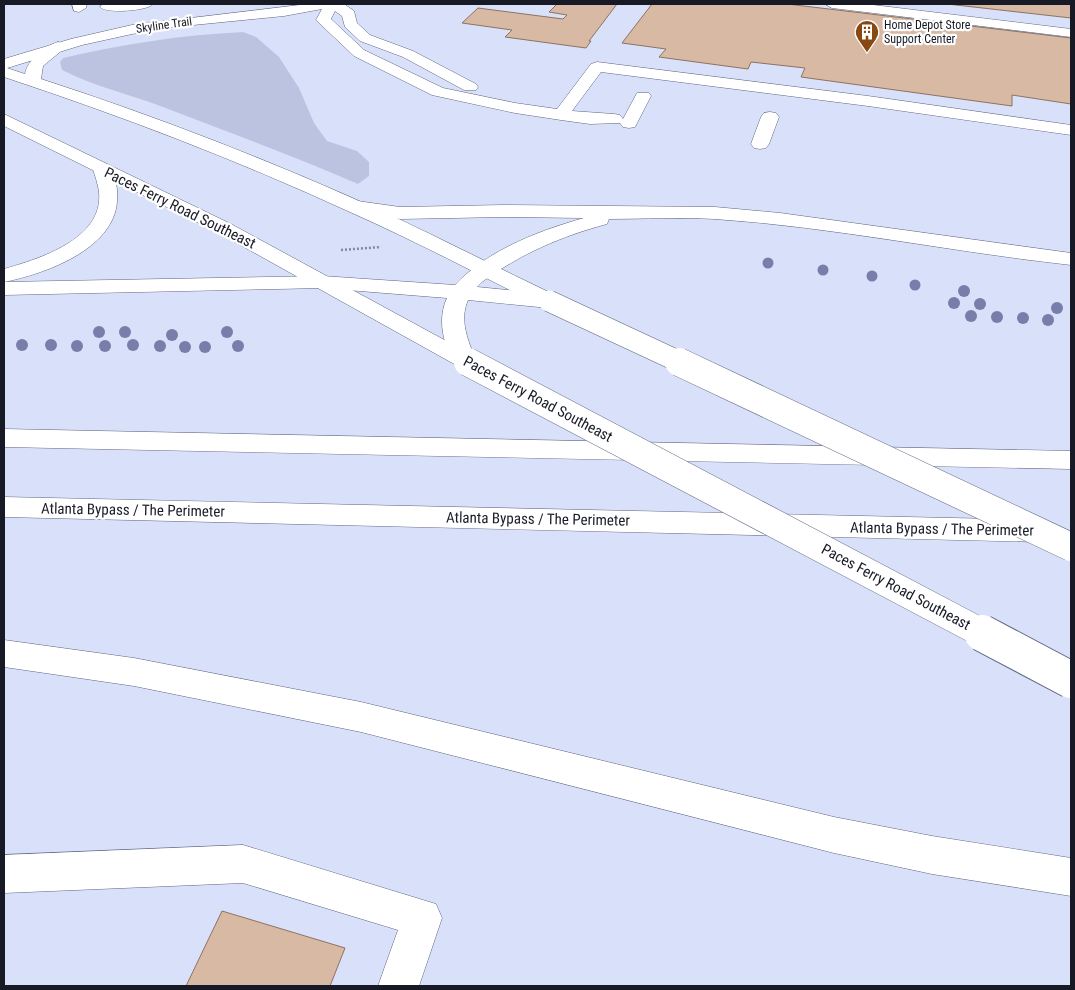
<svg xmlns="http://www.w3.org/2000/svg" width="1075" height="990" font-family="'Roboto Condensed',sans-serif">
<rect width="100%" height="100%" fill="#d9e0fa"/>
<path fill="#bcc3e1" d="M243 32 256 37 279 57 299 88 314 123 327 141 357 151 369 162V176L358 184C291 155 223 130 155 104 124 93 91 85 62 70L60 62 63 58C122 44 182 35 243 32Z"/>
<g fill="#d8b9a4" stroke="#8e725f">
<path d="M557 4H617L589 41H591L586 48 505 37 512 30 462 23 478 8 563 19 567 15 549 12Z"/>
<path d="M652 4H787L1071 38V104L1012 95V106L801 77 805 68 751 62 748 69 659 57 666 49 622 43Z"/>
<path d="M947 4H1071V18Z"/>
<path d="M222 911 345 948 330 986H186Z"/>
</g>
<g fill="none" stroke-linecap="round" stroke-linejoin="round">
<g stroke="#5e6581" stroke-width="1">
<g id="minor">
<path d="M72 4H86V8L79 12 74 11Z"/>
<path d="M103 4H153C148 11 105 14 100 7Z"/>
<path d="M308 4H344L354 11 357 23 370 35 413 51 476 84 478 87 476 90H464L403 57 360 41 345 27 342 16 335 11 331 19 364 50 443 88 515 103 557 109 591 64 597 62 868 96 1071 125V135L868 106 601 72 572 111 614 114 620 115 623 119 637 93H649L651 96 635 127 629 128 623 127 620 123 622 119 620 123 590 124 561 120 515 113 432 95 354 56 316 20 322 9 284 16 173 27 132 34 82 45 4 69V59L71 39 132 25Z"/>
<path d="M825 4H865L1071 29V37L832 8Z"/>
<path d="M770 112 776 113 779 117 769 144 766 148 760 149 754 148 751 144 761 117 764 113Z"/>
<path d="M243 845 436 904 442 918 419 986H378L398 930 243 883 4 893V855Z"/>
</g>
</g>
<g stroke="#5e6581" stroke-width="1">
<g id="major">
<path d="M58 42 63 44 66 47 43 66 41 79C158 117 274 162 386 213 444 240 500 269 557 296L560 301 557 306 549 308 541 306C478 274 415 241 350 212 237 160 122 116 4 77V67L25 74C28 59 44 46 58 42Z"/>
<path d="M4 114 231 224 472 355 476 360 472 365 464 368 456 365 217 232 4 126Z"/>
</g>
</g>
<g stroke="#5e6581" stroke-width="1">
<g id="highway">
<path d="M102 163 109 165C116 175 118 190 117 202 113 250 44 274 4 282V269C39 259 104 239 99 192 98 184 95 176 93 169L95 165Z"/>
<path d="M357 201 400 207 504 205 715 207 780 213 1071 253V265C952 252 834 227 715 219 679 217 644 219 609 219L607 224C562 236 520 254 482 282L477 287 549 294 557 296 560 301 557 306 549 308 468 300C459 320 468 341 476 360L472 365 464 368 456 365C443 346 437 319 447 298L322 288 4 295V282L322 276 455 285C488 250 538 231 584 218L504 217 400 219 350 211 347 207 350 203Z"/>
<path d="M4 429 1071 451V469L4 447Z"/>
<path d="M4 497 1042 520 1052 523 1056 531 1052 539 1042 542 4 517Z"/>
<path d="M4 640 134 658 361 702 834 817 932 836 1071 858V896L932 874 834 853 361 732 134 686 4 667Z"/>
</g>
</g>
<path stroke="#84899c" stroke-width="2.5" stroke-dasharray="2 2" stroke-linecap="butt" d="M341 250 381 247"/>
<use href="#minor" fill="#fff" fill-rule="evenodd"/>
<use href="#major" fill="#fff" fill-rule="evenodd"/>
<use href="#highway" fill="#fff" fill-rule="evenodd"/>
<g stroke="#5e6581" stroke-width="22" stroke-linecap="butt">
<g id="major-bridge-far2">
<path d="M549 301 682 363"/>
<path d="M464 360 471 363"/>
</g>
</g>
<g stroke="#5e6581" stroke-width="29" stroke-linecap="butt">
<g id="major-bridge-far1">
<path d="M468 362 984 634"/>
<path d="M679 362 1071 547"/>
</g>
</g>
<g stroke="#5e6581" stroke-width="38" stroke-linecap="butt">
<path id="major-bridge" d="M982 633 1071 680"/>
</g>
<use href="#major-bridge-far2" stroke="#fff" stroke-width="21"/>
<use href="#major-bridge-far1" stroke="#fff" stroke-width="28"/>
<use href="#major-bridge" stroke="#fff" stroke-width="36"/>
</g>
<g fill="#777ea9">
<circle cx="768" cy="263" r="5.5"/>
<circle cx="823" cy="270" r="5.5"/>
<circle cx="872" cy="276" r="5.5"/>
<circle cx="915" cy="285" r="5.5"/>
<circle cx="964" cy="291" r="6"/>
<circle cx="954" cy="303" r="6"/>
<circle cx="980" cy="304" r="6"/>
<circle cx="1057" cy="308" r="6"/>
<circle cx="971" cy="316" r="6"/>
<circle cx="997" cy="317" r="6"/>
<circle cx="1023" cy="318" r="6"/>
<circle cx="1048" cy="320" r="6"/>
<circle cx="99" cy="332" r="6"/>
<circle cx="125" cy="332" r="6"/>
<circle cx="227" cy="332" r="6"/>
<circle cx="172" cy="335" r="6"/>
<circle cx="22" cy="345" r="6"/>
<circle cx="51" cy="345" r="6"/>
<circle cx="133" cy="345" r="6"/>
<circle cx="77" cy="346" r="6"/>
<circle cx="105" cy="346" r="6"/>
<circle cx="160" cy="346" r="6"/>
<circle cx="238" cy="346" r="6"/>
<circle cx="185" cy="347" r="6"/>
<circle cx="205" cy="347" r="6"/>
</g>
<defs>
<g id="building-pin" transform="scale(1.25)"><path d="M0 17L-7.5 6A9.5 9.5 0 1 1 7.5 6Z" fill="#894811" stroke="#fff"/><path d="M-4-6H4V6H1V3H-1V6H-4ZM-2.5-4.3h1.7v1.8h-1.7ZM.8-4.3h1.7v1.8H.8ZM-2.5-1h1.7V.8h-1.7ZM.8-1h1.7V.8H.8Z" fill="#fff"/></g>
</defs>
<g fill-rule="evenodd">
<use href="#building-pin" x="867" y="32"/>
</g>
<g text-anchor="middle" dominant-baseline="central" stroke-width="4.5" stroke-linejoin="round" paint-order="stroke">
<g font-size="12" fill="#171a25" stroke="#fff">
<text transform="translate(164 25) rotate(-8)">Skyline Trail</text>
</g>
<g font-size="12" fill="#171a25" stroke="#fff" text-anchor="start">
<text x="884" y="25">Home Depot Store<tspan x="884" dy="14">Support Center</tspan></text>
</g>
<g font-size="15" fill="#171a25" stroke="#fff">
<text transform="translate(180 208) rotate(26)">Paces Ferry Road Southeast</text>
<text transform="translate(538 399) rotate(28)">Paces Ferry Road Southeast</text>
<text transform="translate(133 510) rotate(1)">Atlanta Bypass / The Perimeter</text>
<text transform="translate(538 519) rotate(1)">Atlanta Bypass / The Perimeter</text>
<text transform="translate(942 529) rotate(1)">Atlanta Bypass / The Perimeter</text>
<text transform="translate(896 587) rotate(28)">Paces Ferry Road Southeast</text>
</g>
</g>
<rect width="1075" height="990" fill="none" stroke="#171a25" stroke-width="10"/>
</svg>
